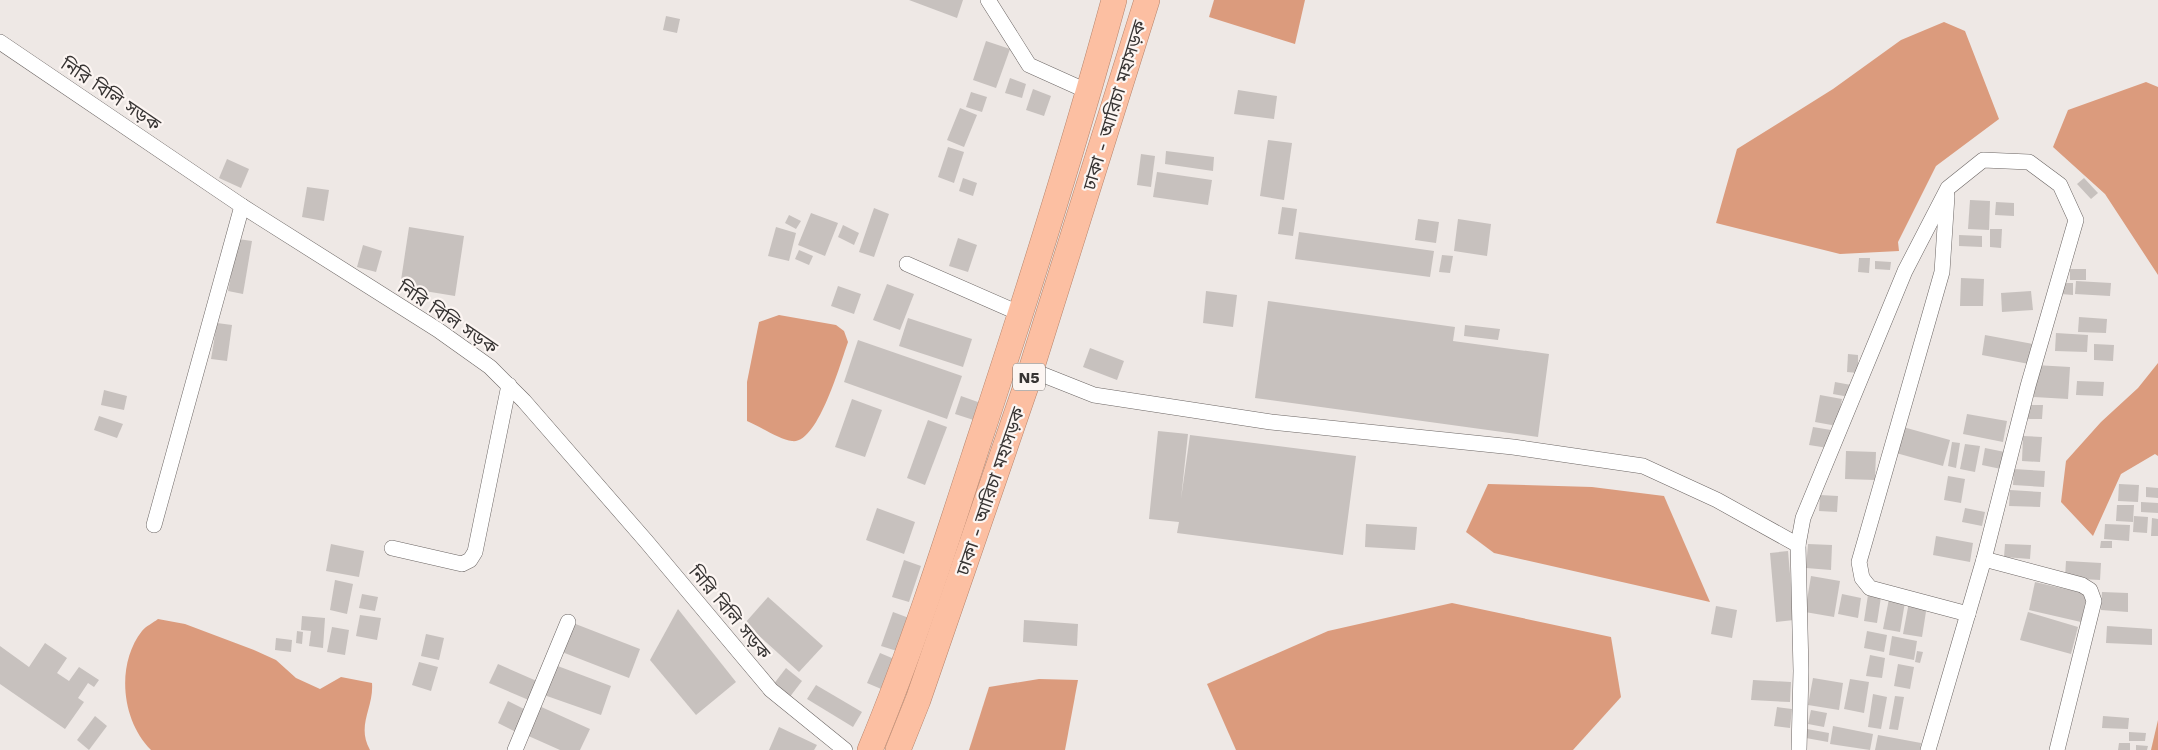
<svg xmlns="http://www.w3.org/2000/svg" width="2158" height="750" font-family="'Work Sans','Noto Sans Bengali',sans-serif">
<rect width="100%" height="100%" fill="#eee8e5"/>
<g fill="#db9b7d">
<path d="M1214 0H1305L1295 44 1209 17Z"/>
<path d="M1944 22 1965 31 1999 119 1936 166 1898 242 1899 251 1840 254 1716 223 1737 149 1833 89 1901 40Z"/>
<path d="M2146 82 2158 87V275L2105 194 2053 147 2068 110Z"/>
<path d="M779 315 836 325 844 331 848 342C841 361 818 445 792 441 780 440 759 426 747 421V382L759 322Z"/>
<path d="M2158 363V456L2155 454 2121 474 2093 536 2061 502 2066 461 2101 422 2138 388Z"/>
<path d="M1488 484 1592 487 1664 496 1710 602 1494 553 1466 532Z"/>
<path d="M1452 603 1611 637 1621 697 1573 750H1236L1207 684 1328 631Z"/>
<path d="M158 619 185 624 254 650 276 660 296 678 320 689 341 677 372 683C374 708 356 725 370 750H151C121 720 116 664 142 631 146 626 153 623 158 619Z"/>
<path d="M1039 679 1078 680 1065 750H969L989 687Z"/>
<path d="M2158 720V750H2151Z"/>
</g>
<g fill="#c7c1be">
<path d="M909 0H963L957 18Z"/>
<path d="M666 16 680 19 677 33 663 30Z"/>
<path d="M986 41 1010 49 996 88 973 80Z"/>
<path d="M1010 78 1026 84 1022 98 1005 93Z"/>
<path d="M1033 89 1051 96 1044 116 1026 110Z"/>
<path d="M1238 90 1277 96 1274 119 1234 114Z"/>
<path d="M971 92 987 97 982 112 966 107Z"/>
<path d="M960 108 977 115 964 147 947 140Z"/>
<path d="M1268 140 1292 143 1284 200 1260 196Z"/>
<path d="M948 147 964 152 954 183 938 177Z"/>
<path d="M1166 151 1214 157 1213 171 1165 164Z"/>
<path d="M1141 154 1155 156 1151 187 1137 185Z"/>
<path d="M227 159 249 169 241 188 219 178Z"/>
<path d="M1157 172 1212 180 1208 205 1153 197Z"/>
<path d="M963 178 977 183 973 196 959 191Z"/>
<path d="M2084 178 2098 193 2091 199 2077 184Z"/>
<path d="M307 187 329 190 324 221 302 217Z"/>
<path d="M1970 200 1990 201 1989 230 1968 229Z"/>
<path d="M1996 202 2014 203V216L1995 215Z"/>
<path d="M1282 207 1297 209 1293 236 1278 234Z"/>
<path d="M874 208 889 214 874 257 859 252Z"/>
<path d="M811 213 838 223 825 256 798 245Z"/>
<path d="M789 215 801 221 796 229 785 223Z"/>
<path d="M1418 219 1439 222 1436 243 1415 240Z"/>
<path d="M1458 219 1491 224 1487 256 1454 251Z"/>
<path d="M843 225 859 233 854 245 838 237Z"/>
<path d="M409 227 464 236 455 296 400 287Z"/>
<path d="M776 227 796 233 789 261 768 256Z"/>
<path d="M1990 229H2002L2001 248 1990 247Z"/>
<path d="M1299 232 1434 251 1430 277 1295 259Z"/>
<path d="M1959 235 1982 236V247L1959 246Z"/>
<path d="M958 238 977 245 968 272 949 266Z"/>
<path d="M238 239 252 241 243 294 228 291Z"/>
<path d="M363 245 382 251 376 272 357 267Z"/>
<path d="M799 250 813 256 809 265 795 259Z"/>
<path d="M1442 255 1453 256 1450 273 1439 272Z"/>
<path d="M1859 258H1870L1869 273 1858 272Z"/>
<path d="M1875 261 1891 262 1890 270 1875 269Z"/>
<rect x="2070" y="269" width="16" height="11"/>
<path d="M1961 278 1984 279 1983 306H1960Z"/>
<path d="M2076 281 2111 283 2110 296 2075 294Z"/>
<path d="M2062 283H2073V295L2061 294Z"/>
<path d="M887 284 914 294 900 330 873 320Z"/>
<path d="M838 286 861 294 854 314 831 306Z"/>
<path d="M1206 291 1237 295 1233 327 1203 323Z"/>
<path d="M2031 291 2033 310 2002 312 2001 293Z"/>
<path d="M1268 301 1455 327 1453 341 1549 354 1538 437 1255 398Z"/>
<path d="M2079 317 2107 319 2106 333 2078 332Z"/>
<path d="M908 318 972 339 963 367 899 346Z"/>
<path d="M217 323 232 325 227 361 211 359Z"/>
<path d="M1465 325 1500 329 1498 340 1464 336Z"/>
<path d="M2056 333 2088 335 2087 352 2055 351Z"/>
<path d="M1985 335 2033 344 2029 364 1982 355Z"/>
<path d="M858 340 962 376 947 419 844 382Z"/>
<path d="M2094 344 2114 345 2113 361 2094 360Z"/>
<path d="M1090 348 1124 361 1117 380 1083 367Z"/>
<path d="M1848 354 1858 355V373L1847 372Z"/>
<path d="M2035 365 2070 367 2068 399 2034 397Z"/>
<path d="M2077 381 2104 382 2103 396 2076 395Z"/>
<path d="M1835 382 1851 385 1849 397 1833 394Z"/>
<path d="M104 390 127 396 124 410 101 405Z"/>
<path d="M1820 395 1842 399 1837 426 1815 422Z"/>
<path d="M961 396 992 407 986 424 955 414Z"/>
<path d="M852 399 882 410 865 457 835 447Z"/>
<path d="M2028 405H2043L2042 419H2027Z"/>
<path d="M1967 414 2007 421 2003 442 1963 434Z"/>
<path d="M99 416 123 424 117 438 94 430Z"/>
<path d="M928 420 947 427 925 485 907 478Z"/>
<path d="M1813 427 1831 430 1828 448 1809 445Z"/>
<path d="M1903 427 1950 440 1943 466 1896 453Z"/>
<path d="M1158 431 1188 434 1181 499 1190 435 1356 456 1343 555 1177 533 1179 522 1149 519Z"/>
<path d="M2023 436 2042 437 2040 462 2022 461Z"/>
<path d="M1952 442 1960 443 1956 468 1948 466Z"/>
<path d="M1965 444 1980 446 1975 472 1960 469Z"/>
<path d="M1985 448 2005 452 2001 469 1982 465Z"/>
<path d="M1846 451 1876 452 1875 480 1845 479Z"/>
<path d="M2014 469 2045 471 2044 487 2013 485Z"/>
<path d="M1948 476 1965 479 1961 503 1944 500Z"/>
<path d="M2119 484 2139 485 2138 502 2118 501Z"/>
<path d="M2146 487 2158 488V498L2146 497Z"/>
<path d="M2010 490 2041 492 2040 507 2009 506Z"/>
<path d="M1820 495 1838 496 1837 512 1819 511Z"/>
<path d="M2141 502 2158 503V513L2141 512Z"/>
<path d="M2117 505H2134L2133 522 2116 521Z"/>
<path d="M877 508 915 522 904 554 866 540Z"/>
<path d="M1965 508 1985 512 1982 526 1962 522Z"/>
<path d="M2134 516 2148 517 2147 533 2133 532Z"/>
<path d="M2152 518 2158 519V536H2151Z"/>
<path d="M1366 524 1417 527 1415 550 1365 547Z"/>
<path d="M2105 524 2130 525 2129 541 2104 539Z"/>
<path d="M1936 536 1973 543 1970 562 1933 555Z"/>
<path d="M2101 541H2112V548H2100Z"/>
<path d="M331 544 364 551 359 577 326 571Z"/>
<path d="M1808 544 1832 545 1831 570 1806 568Z"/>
<path d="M2005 544 2031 545 2030 559 2004 557Z"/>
<path d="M1788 551 1794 620 1776 622 1770 553Z"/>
<path d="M904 560 921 566 909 602 892 597Z"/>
<path d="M2066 561 2101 563 2100 580 2065 578Z"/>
<path d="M1811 576 1840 581 1834 617 1805 612Z"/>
<path d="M335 580 353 584 347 614 330 610Z"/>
<path d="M2035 582 2087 594 2081 622 2029 610Z"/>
<path d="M2102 592 2128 593V612L2101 610Z"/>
<path d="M362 594 378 597 375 611 359 608Z"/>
<path d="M1842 594 1861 598 1858 618 1838 614Z"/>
<path d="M1868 595 1881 597 1877 623 1864 621Z"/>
<path d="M768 597 823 646 799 672 745 623Z"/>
<path d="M1889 599 1905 602 1900 632 1883 629Z"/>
<path d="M1909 602 1927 605 1922 637 1903 634Z"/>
<path d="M1716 606 1737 610 1732 638 1711 634Z"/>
<path d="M678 609 736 682 696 715 650 660Z"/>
<path d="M893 612 909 618 897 651 881 646Z"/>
<path d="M2028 612 2078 627 2071 654 2020 640Z"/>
<path d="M360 615 381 618 377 640 356 636Z"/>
<path d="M302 616 325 618 323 648 309 646 311 631 301 630Z"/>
<path d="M1024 620 1078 624 1077 646 1023 642Z"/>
<path d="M573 623 640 649 629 678 562 652Z"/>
<path d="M2107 626 2152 629V645L2106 643Z"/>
<path d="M332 627 349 630 345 655 327 652Z"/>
<path d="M297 631 303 632 302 644 296 643Z"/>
<path d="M1867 631 1887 635 1884 652 1864 648Z"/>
<path d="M426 634 444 638 439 660 421 656Z"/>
<path d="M1892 636 1917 641 1914 660 1889 655Z"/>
<path d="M276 638 292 640 291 652 275 650Z"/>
<path d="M45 643 67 658 57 673 69 681 79 667 99 680 94 687 88 683 78 698 84 702 65 729 0 684V646L29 667Z"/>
<path d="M1917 651 1923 652 1920 663 1915 662Z"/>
<path d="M880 653 899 661 886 691 867 683Z"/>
<path d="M1870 655 1885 658 1882 678 1866 676Z"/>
<path d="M419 662 438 667 431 691 412 685Z"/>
<path d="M498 664 539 682 531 701 489 683Z"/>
<path d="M1898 664 1914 667 1910 689 1894 686Z"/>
<path d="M555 665 611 686 601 715 544 695Z"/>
<path d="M786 668 802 681 789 698 773 685Z"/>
<path d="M1813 678 1843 683 1839 710 1808 705Z"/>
<path d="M1850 679 1869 682 1864 713 1844 709Z"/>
<path d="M1753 680 1791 682 1790 702 1751 700Z"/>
<path d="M816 685 862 712 853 727 807 699Z"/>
<path d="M1873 694 1887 697 1881 729 1868 727Z"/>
<path d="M1895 696 1904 697 1898 730 1889 729Z"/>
<path d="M508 701 528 711 518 733 498 723Z"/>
<path d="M537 705 590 729 580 750H560L524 734Z"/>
<path d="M1777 707 1792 709 1790 728 1774 726Z"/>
<path d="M1811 710 1827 713 1824 727 1808 724Z"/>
<path d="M95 716 107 726 89 750 77 740Z"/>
<path d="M2103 716 2129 718 2128 729 2102 728Z"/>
<path d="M1833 726 1873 734 1870 750 1830 744Z"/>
<path d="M779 727 817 745 814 750H769Z"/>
<path d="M1807 729 1829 733 1828 742 1806 738Z"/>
<path d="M2129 732 2146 733 2145 741H2129Z"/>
<path d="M1878 735 1921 743 1920 750H1875Z"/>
<path d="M2119 743H2130V750H2118Z"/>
<path d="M2136 745 2148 746 2147 750H2136Z"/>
</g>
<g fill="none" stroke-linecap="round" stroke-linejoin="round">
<g stroke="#6c6664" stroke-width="16">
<g id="minor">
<path d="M988 0 1029 65 1089 92"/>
<path d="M0 42 242 206 438 330 490 367 524 401 646 541 771 690 845 750"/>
<path d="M1947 196 1942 272 1859 562 1862 578 1870 588 1968 614"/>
<path d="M907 264 1021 314"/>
<path d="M1031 370 1094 395 1271 422 1513 447 1643 466 1717 500 1798 545 1801 671 1799 750"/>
<path d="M154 525 242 206"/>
<path d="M1798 545 1803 518 1905 271 1948 188 1983 160 2029 162 2060 185 2076 220 2028 386 1984 559"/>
<path d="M392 548 462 564 470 560 475 552 509 385"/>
<path d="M515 750 568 622"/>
<path d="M1928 750 1984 559 2082 585 2090 590 2094 601 2057 750"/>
</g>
</g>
<g stroke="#b6846c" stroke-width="26">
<g id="trunk">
<path d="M870 750C911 652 944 549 977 447 1026 299 1073 151 1114 0"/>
<path d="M898 750 918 700 1025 389 1147 0"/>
</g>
</g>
<use href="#minor" stroke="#fff" stroke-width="15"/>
<use href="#trunk" stroke="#fcbfa2" stroke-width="25"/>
</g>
<g text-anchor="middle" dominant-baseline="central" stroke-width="4.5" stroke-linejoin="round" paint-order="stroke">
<rect fill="#fcf5f2" stroke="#726e6c" stroke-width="1" x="1013" y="363.5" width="32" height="27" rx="4"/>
<g font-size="16" font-weight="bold" fill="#373433">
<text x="1029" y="377">N5</text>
</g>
<g font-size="18" fill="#373433" stroke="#fcf5f2">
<text transform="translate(111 94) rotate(34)">নিরি বিলি সড়ক</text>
<text transform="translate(1114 105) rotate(-73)">ঢাকা - আরিচা মহাসড়ক</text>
<text transform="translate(448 317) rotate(34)">নিরি বিলি সড়ক</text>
<text transform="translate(990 491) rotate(-71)">ঢাকা - আরিচা মহাসড়ক</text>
<text transform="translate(730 612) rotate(50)">নিরি বিলি সড়ক</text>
</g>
</g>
</svg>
